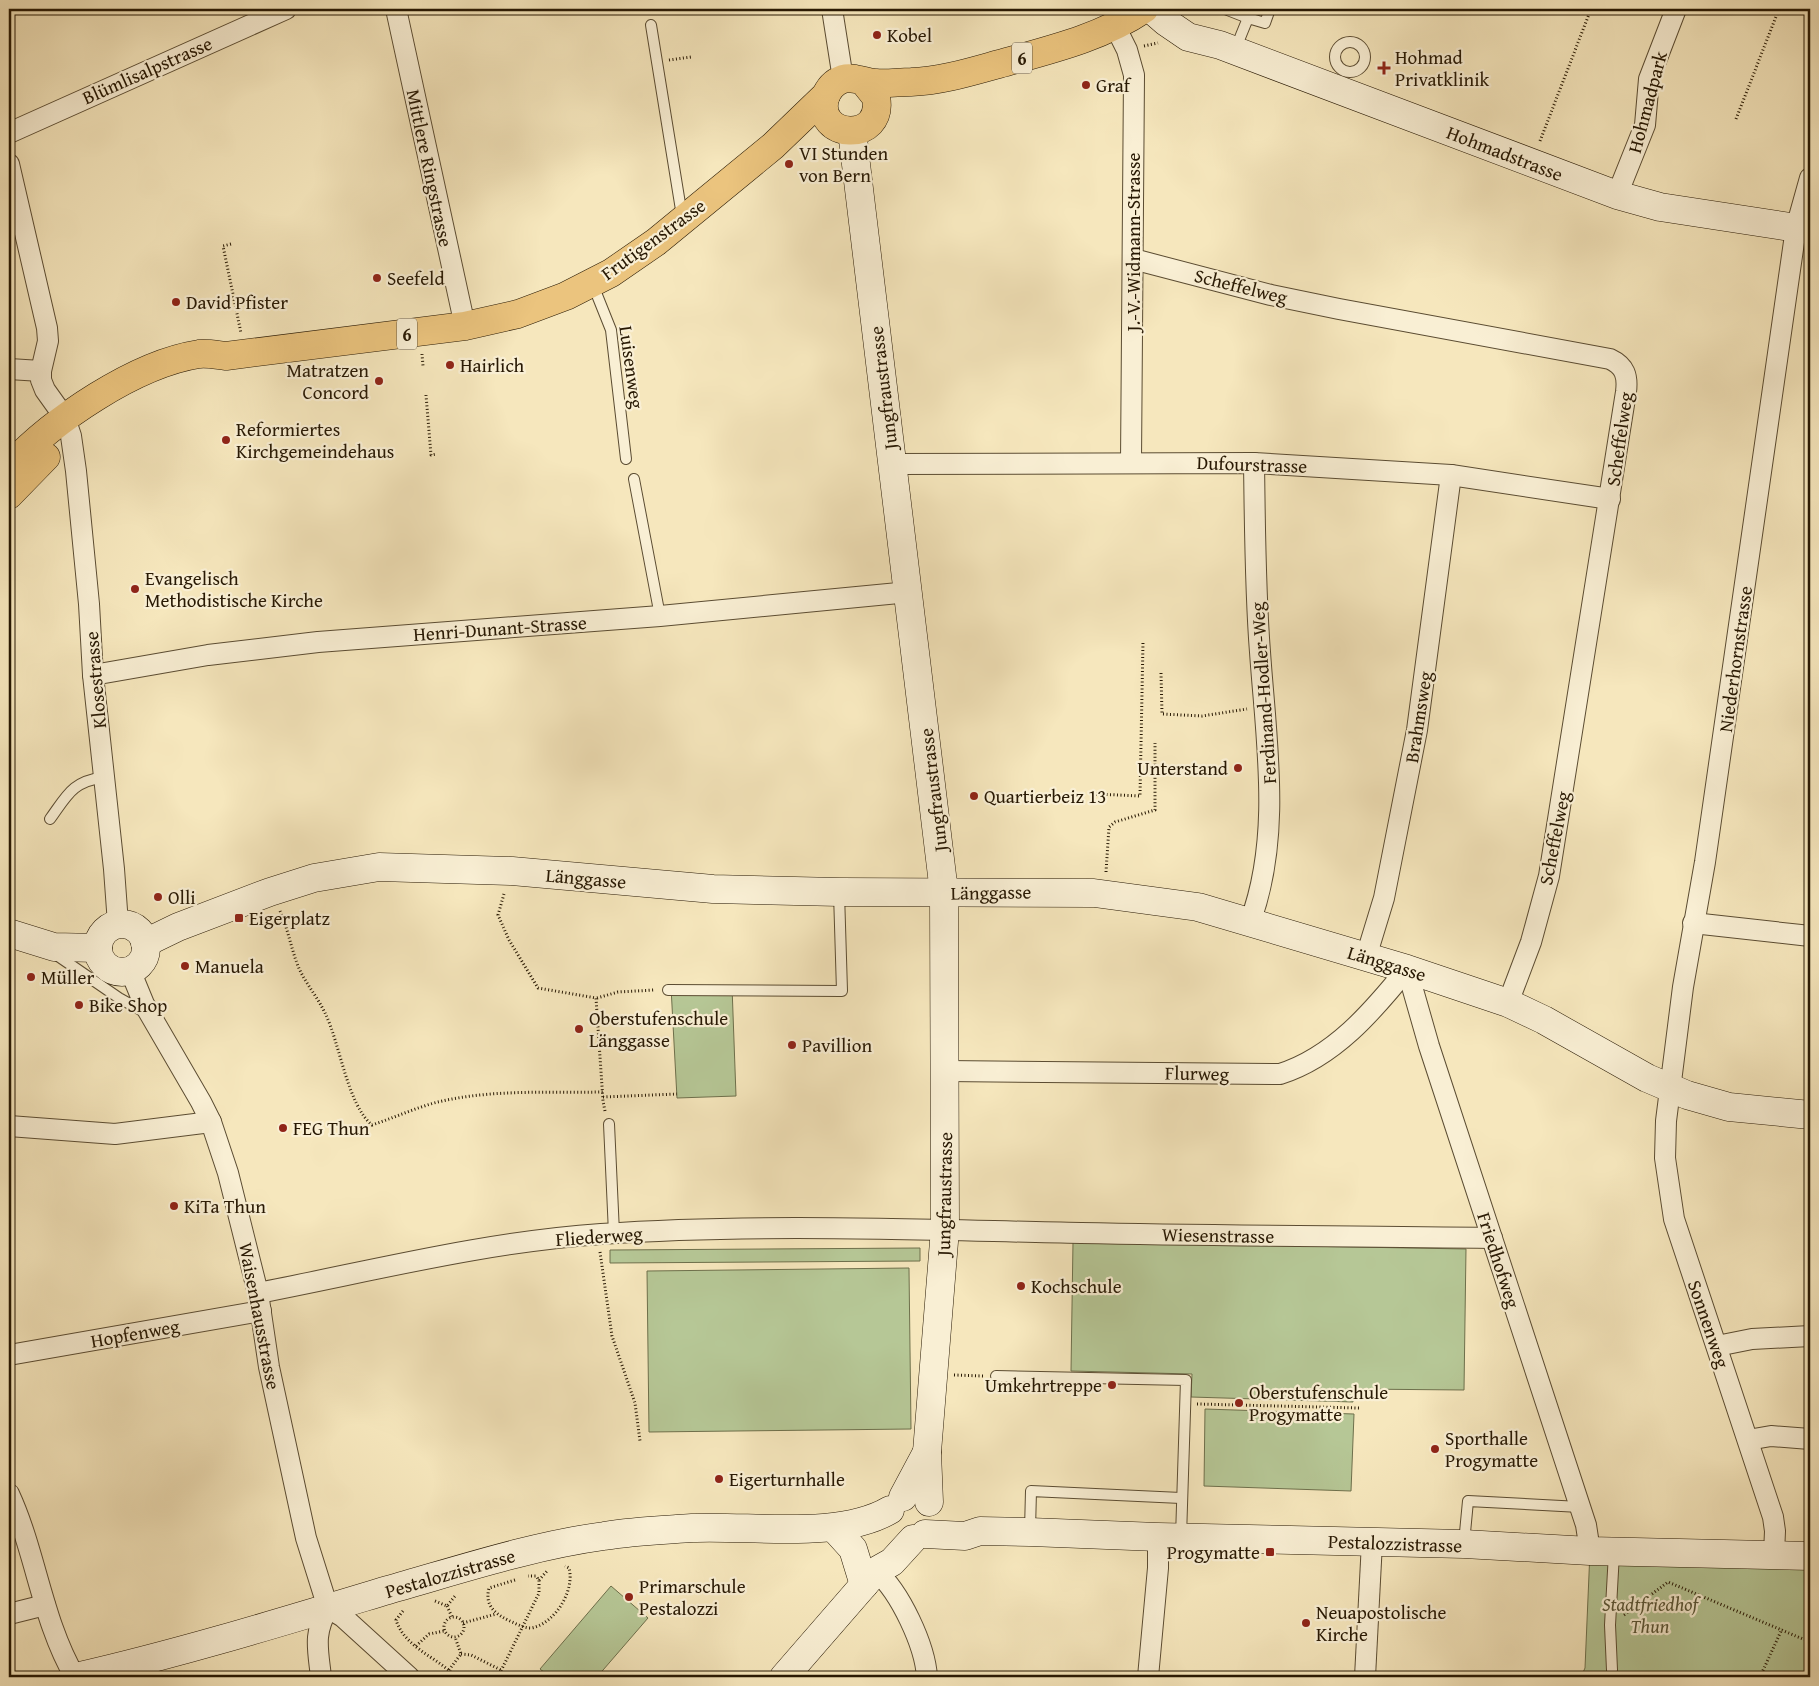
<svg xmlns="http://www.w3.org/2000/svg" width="1819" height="1686" font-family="'Gentium Book Plus',serif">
<rect width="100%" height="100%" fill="#f6e7bd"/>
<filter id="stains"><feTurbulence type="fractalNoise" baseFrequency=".004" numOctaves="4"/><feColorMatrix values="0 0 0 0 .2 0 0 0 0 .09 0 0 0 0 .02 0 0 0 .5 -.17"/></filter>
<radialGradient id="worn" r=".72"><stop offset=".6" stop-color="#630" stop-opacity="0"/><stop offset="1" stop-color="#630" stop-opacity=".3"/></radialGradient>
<g fill="#b6c796" stroke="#6e704c">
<path d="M732 986 736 1096 677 1098 671 987Z"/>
<path d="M1073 1242 1466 1249 1464 1390 1355 1389 1353 1402 1191 1397 1192 1374 1071 1371Z"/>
<path d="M920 1248V1261L610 1263V1250Z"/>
<path d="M909 1268 911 1429 649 1432 647 1271Z"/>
<path d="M1205 1409 1354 1414 1351 1491 1204 1486Z"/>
<path d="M1590 1551 1810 1556V1677H1581L1585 1668Z"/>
<path d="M611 1586 648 1618 597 1677H550L540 1669Z"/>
</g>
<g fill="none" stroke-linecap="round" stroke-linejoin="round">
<g stroke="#5b4c32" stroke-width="12">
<g id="lane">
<path d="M1225 9 1248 18"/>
<path d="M651 25 682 216"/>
<circle cx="1350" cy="57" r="15"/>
<path d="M1235 50 1248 18 1265 23 1270 9"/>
<path d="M593 285 611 330 626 459"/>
<path d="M634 479 660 616"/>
<path d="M50 819C68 794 72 782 104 777"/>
<path d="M55 954 119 998 146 1013"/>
<path d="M668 990 842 991 839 893"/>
<path d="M609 1124 614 1233"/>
<path d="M996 1376 1186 1380 1181 1537"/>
<path d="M1030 1530 1031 1491 1181 1498"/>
<path d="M1464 1543 1468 1501 1580 1507"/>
<path d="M1612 1670 1610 1625 1614 1553"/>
</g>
</g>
<g stroke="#5b4c32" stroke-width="22">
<g id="street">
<path d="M396 9 465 326"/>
<path d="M832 9 843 79"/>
<path d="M1115 26 1127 50 1134 75 1131 462"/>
<path d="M9 133 286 9"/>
<path d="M9 164 47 328 48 341 41 371V380L45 390 65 418 71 436 76 471 89 604 93 675 114 869 118 924"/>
<path d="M1617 195 1645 125 1649 79 1676 9"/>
<path d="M1133 259 1271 295 1339 309 1610 359C1625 366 1628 376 1626 392L1549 876 1531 942 1508 1003"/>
<path d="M9 369 41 371"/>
<path d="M893 464 1254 463 1451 475 1610 499"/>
<path d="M93 675 208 655 318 642 660 616 909 592"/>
<path d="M1250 922C1282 836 1266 740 1260 652 1255 589 1255 526 1254 463"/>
<path d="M1693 923 1810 936"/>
<path d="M1366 957 1384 898 1417 730 1451 475"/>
<path d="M1407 969 1429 1046 1586 1525 1590 1551"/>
<path d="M130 970 144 1004 201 1102 211 1122 228 1173 258 1293 269 1367 306 1538 328 1608C313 1634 318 1649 321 1677"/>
<path d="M946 1071 1280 1074C1334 1057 1373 1011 1407 969"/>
<path d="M9 1126 115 1134 211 1122"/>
<path d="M258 1293C372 1271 485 1242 601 1234 761 1223 921 1230 1081 1233 1218 1236 1355 1236 1492 1238"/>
<path d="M1717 1346 1752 1339 1810 1336"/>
<path d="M9 1355 261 1311"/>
<path d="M1748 1440 1771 1436 1810 1439"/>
<path d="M9 1494C36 1552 42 1621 75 1677"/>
<path d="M1774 1554 1775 1531 1773 1517 1674 1219 1665 1158 1666 1121 1683 987 1705 862 1796 228 1810 178"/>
<path d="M876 1571C900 1592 925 1645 927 1677"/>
<path d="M328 1608 343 1617 409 1677"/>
<path d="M9 1614 45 1605"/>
<path d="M1148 1677 1158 1568V1537"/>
<path d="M1365 1677 1372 1542"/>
</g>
</g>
<g stroke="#271803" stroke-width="29">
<g id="secondary">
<path d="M1151 9 1166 22 1188 37 1220 45 1617 195 1660 207 1810 230"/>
<path d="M852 131 944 892 945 1229 927 1452 929 1502"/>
<circle cx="122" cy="948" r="24"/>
<path d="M9 933 54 947 98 948"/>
<path d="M145 943 178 927 270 892 314 878 379 867 512 871 713 889 839 892 1094 893 1198 907 1407 969 1508 1003 1544 1020 1647 1078 1687 1095 1729 1107 1810 1115"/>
<path d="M903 1497 927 1452"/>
<path d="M834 1528 853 1549 864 1585"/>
<path d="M925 1534 965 1536 980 1531 1030 1532 1158 1537 1464 1544 1590 1551 1810 1556"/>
<path d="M76 1677C181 1653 285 1621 388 1590 459 1570 531 1546 604 1536 633 1531 663 1530 692 1528 751 1525 839 1540 890 1510"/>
<path d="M784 1677 876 1571 892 1562 913 1539"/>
</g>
</g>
<g stroke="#271803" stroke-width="29">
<g id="primary">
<path d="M864 82 876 97C885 144 814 139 825 98 828 89 834 82 843 79 854 76 865 83 876 83 888 84 899 82 911 82 941 81 970 72 999 64 1049 50 1101 38 1144 9"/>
<path d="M9 467C53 420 135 364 199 354 207 353 217 355 226 356L465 326 518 314 566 296 611 273 656 242 773 146 826 95"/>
<path d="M9 495 46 457"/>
</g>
</g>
<g stroke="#271803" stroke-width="3" stroke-dasharray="1 2.5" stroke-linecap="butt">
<path d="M1144 46 1158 43"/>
<path d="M669 60 691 57"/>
<path d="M1736 119 1779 9"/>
<path d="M1540 141 1591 9"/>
<path d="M231 244 223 246 241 333"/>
<path d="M422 354 423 366"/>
<path d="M426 395 431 455 437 454"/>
<path d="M1161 673 1162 714 1202 716 1247 709"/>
<path d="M1096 794 1140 796 1143 642"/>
<path d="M1106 872 1109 827 1115 822 1155 810V743"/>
<path d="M504 894 498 915 509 940 538 988 596 998 603 1101 605 1111"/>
<path d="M280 911C288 929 291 948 298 966 305 983 317 996 325 1013 340 1043 347 1104 372 1125 393 1118 413 1109 434 1103 488 1089 547 1093 603 1092"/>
<path d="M597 998 618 992 654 990"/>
<path d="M603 1097 677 1094"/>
<path d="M600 1252 612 1336 635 1403 640 1441"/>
<path d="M954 1375 983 1376"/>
<path d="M1197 1404 1359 1408"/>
<path d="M515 1580 489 1588C484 1607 497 1615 512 1622 519 1625 528 1630 535 1627 556 1621 575 1590 569 1568L565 1566"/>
<path d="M539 1580 547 1571"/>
<path d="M435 1601 447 1606 455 1596"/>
<path d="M447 1606 452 1617"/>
<path d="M403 1611 396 1620C405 1648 437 1657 456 1677"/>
<path d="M1624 1615 1668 1582 1810 1642"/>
<circle cx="454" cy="1627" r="10"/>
<path d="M463 1623 496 1614"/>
<path d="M416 1646 429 1634 444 1631"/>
<path d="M461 1654 471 1655 501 1670"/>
<path d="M449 1670 461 1654 455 1637"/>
<path d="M498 1677 539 1593V1580L536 1576H528"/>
<path d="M1760 1677 1782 1629"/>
</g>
<use href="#lane" stroke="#f9efd4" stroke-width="10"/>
<use href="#street" stroke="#f9efd4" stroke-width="20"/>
<use href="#secondary" stroke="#f9efd4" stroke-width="28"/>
<use href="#primary" stroke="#ebc47e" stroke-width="28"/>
</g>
<g fill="#8f2418" stroke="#f9efd4" stroke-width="2">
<circle cx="877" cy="35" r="5"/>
<path d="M1381.5 60.5h5v5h5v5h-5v5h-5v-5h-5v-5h5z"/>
<circle cx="1086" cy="85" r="5"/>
<circle cx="789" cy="164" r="5"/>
<circle cx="377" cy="278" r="5"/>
<circle cx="176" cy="302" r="5"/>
<circle cx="450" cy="365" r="5"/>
<circle cx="379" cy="381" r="5"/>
<circle cx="226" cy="440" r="5"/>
<circle cx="135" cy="589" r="5"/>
<circle cx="1238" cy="768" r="5"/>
<circle cx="974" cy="796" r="5"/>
<circle cx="158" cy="897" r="5"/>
<rect x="234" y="913" width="10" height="10" rx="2.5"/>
<circle cx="185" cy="966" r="5"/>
<circle cx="31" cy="977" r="5"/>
<circle cx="79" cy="1005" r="5"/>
<circle cx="579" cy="1029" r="5"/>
<circle cx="792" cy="1045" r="5"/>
<circle cx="283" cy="1128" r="5"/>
<circle cx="174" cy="1206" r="5"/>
<circle cx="1021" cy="1286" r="5"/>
<circle cx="1112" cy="1385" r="5"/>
<circle cx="1239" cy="1403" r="5"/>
<circle cx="1435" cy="1449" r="5"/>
<circle cx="719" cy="1479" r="5"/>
<rect x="1265" y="1547" width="10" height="10" rx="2.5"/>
<circle cx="629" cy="1597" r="5"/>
<circle cx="1306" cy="1623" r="5"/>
</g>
<g text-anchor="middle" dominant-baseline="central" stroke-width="4.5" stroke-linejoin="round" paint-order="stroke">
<g fill="#f9efd4" stroke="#665842" stroke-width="1">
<rect x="1012" y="42.5" width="20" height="31" rx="4"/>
<rect x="397" y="318.5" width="20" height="31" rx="4"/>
</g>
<g font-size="18" font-weight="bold" fill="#271803">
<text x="1022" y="58">6</text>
<text x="407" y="334">6</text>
</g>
<g font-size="19" fill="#271803" stroke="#f9efd4" text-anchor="start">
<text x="887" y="35">Kobel</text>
<text x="1395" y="57">Hohmad<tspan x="1395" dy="22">Privatklinik</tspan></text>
<text x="1096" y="85">Graf</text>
<text x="799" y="153">VI Stunden<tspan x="799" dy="22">von Bern</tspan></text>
<text x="387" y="278">Seefeld</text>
<text x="186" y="302">David Pfister</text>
<text x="460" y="365">Hairlich</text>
<text x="369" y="370" text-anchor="end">Matratzen<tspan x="369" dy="22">Concord</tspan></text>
<text x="236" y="429">Reformiertes<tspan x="236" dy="22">Kirchgemeindehaus</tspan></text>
<text x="145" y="578">Evangelisch<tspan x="145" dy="22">Methodistische Kirche</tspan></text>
<text x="1228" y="768" text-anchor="end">Unterstand</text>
<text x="984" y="796">Quartierbeiz 13</text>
<text x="168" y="897">Olli</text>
<text x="249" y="918">Eigerplatz</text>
<text x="195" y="966">Manuela</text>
<text x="41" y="977">Müller</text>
<text x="89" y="1005">Bike Shop</text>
<text x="589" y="1018">Oberstufenschule<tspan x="589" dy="22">Länggasse</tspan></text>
<text x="802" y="1045">Pavillion</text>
<text x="293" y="1128">FEG Thun</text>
<text x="184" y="1206">KiTa Thun</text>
<text x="1031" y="1286">Kochschule</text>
<text x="1102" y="1385" text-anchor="end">Umkehrtreppe</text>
<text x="1249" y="1392">Oberstufenschule<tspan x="1249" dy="22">Progymatte</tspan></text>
<text x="1445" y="1438">Sporthalle<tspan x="1445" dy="22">Progymatte</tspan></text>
<text x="729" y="1479">Eigerturnhalle</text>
<text x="1260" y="1552" text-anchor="end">Progymatte</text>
<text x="639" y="1586">Primarschule<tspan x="639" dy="22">Pestalozzi</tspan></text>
<text x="1316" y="1612">Neuapostolische<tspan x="1316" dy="22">Kirche</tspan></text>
</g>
<g font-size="19" fill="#271803" stroke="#f9efd4">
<text transform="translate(147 70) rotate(-24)">Blümlisalpstrasse</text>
<text transform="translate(1647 102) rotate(-75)">Hohmadpark</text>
<text transform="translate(1505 153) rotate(21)">Hohmadstrasse</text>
<text transform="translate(430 168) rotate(78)">Mittlere Ringstrasse</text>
<text transform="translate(653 239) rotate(-36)">Frutigenstrasse</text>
<text transform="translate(1133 242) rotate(-90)">J.-V.-Widmann-Strasse</text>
<text transform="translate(1241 286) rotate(14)">Scheffelweg</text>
<text transform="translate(632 367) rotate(82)">Luisenweg</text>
<text transform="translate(883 388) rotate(-97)">Jungfraustrasse</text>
<text transform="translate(1619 439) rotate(-82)">Scheffelweg</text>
<text transform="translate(1252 464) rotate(2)">Dufourstrasse</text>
<text transform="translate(500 628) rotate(-4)">Henri-Dunant-Strasse</text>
<text transform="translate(1735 659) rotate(-82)">Niederhornstrasse</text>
<text transform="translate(95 680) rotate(-95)">Klosestrasse</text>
<text transform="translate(1263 693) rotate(-94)">Ferdinand-Hodler-Weg</text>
<text transform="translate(1418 717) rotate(-81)">Brahmsweg</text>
<text transform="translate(933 790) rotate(-97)">Jungfraustrasse</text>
<text transform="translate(1554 838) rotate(-79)">Scheffelweg</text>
<text transform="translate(586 878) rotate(5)">Länggasse</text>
<text transform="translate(991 892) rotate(-1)">Länggasse</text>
<text transform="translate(1387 963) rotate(17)">Länggasse</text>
<text transform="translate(1197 1073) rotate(1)">Flurweg</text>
<text transform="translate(944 1194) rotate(-89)">Jungfraustrasse</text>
<text transform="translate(1218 1235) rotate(1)">Wiesenstrasse</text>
<text transform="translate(599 1236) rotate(-4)">Fliederweg</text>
<text transform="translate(1499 1260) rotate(72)">Friedhofweg</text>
<text transform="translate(260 1316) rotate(79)">Waisenhausstrasse</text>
<text transform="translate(1709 1324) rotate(71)">Sonnenweg</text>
<text transform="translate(135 1333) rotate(-10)">Hopfenweg</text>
<text transform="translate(1395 1543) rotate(2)">Pestalozzistrasse</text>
<text transform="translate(450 1573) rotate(-16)">Pestalozzistrasse</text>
</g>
<g font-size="19" font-style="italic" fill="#595536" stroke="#f9efd4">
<text x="1650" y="1604">Stadtfriedhof<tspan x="1650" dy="22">Thun</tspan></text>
</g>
</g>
<rect width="1819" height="1686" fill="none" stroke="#f6e7bd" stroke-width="30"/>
<rect x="10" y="10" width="1799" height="1666" fill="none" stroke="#271803" stroke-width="2.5"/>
<rect x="15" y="15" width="1789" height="1656" fill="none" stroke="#271803"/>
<rect width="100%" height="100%" filter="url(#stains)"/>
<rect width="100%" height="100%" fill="url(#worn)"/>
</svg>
